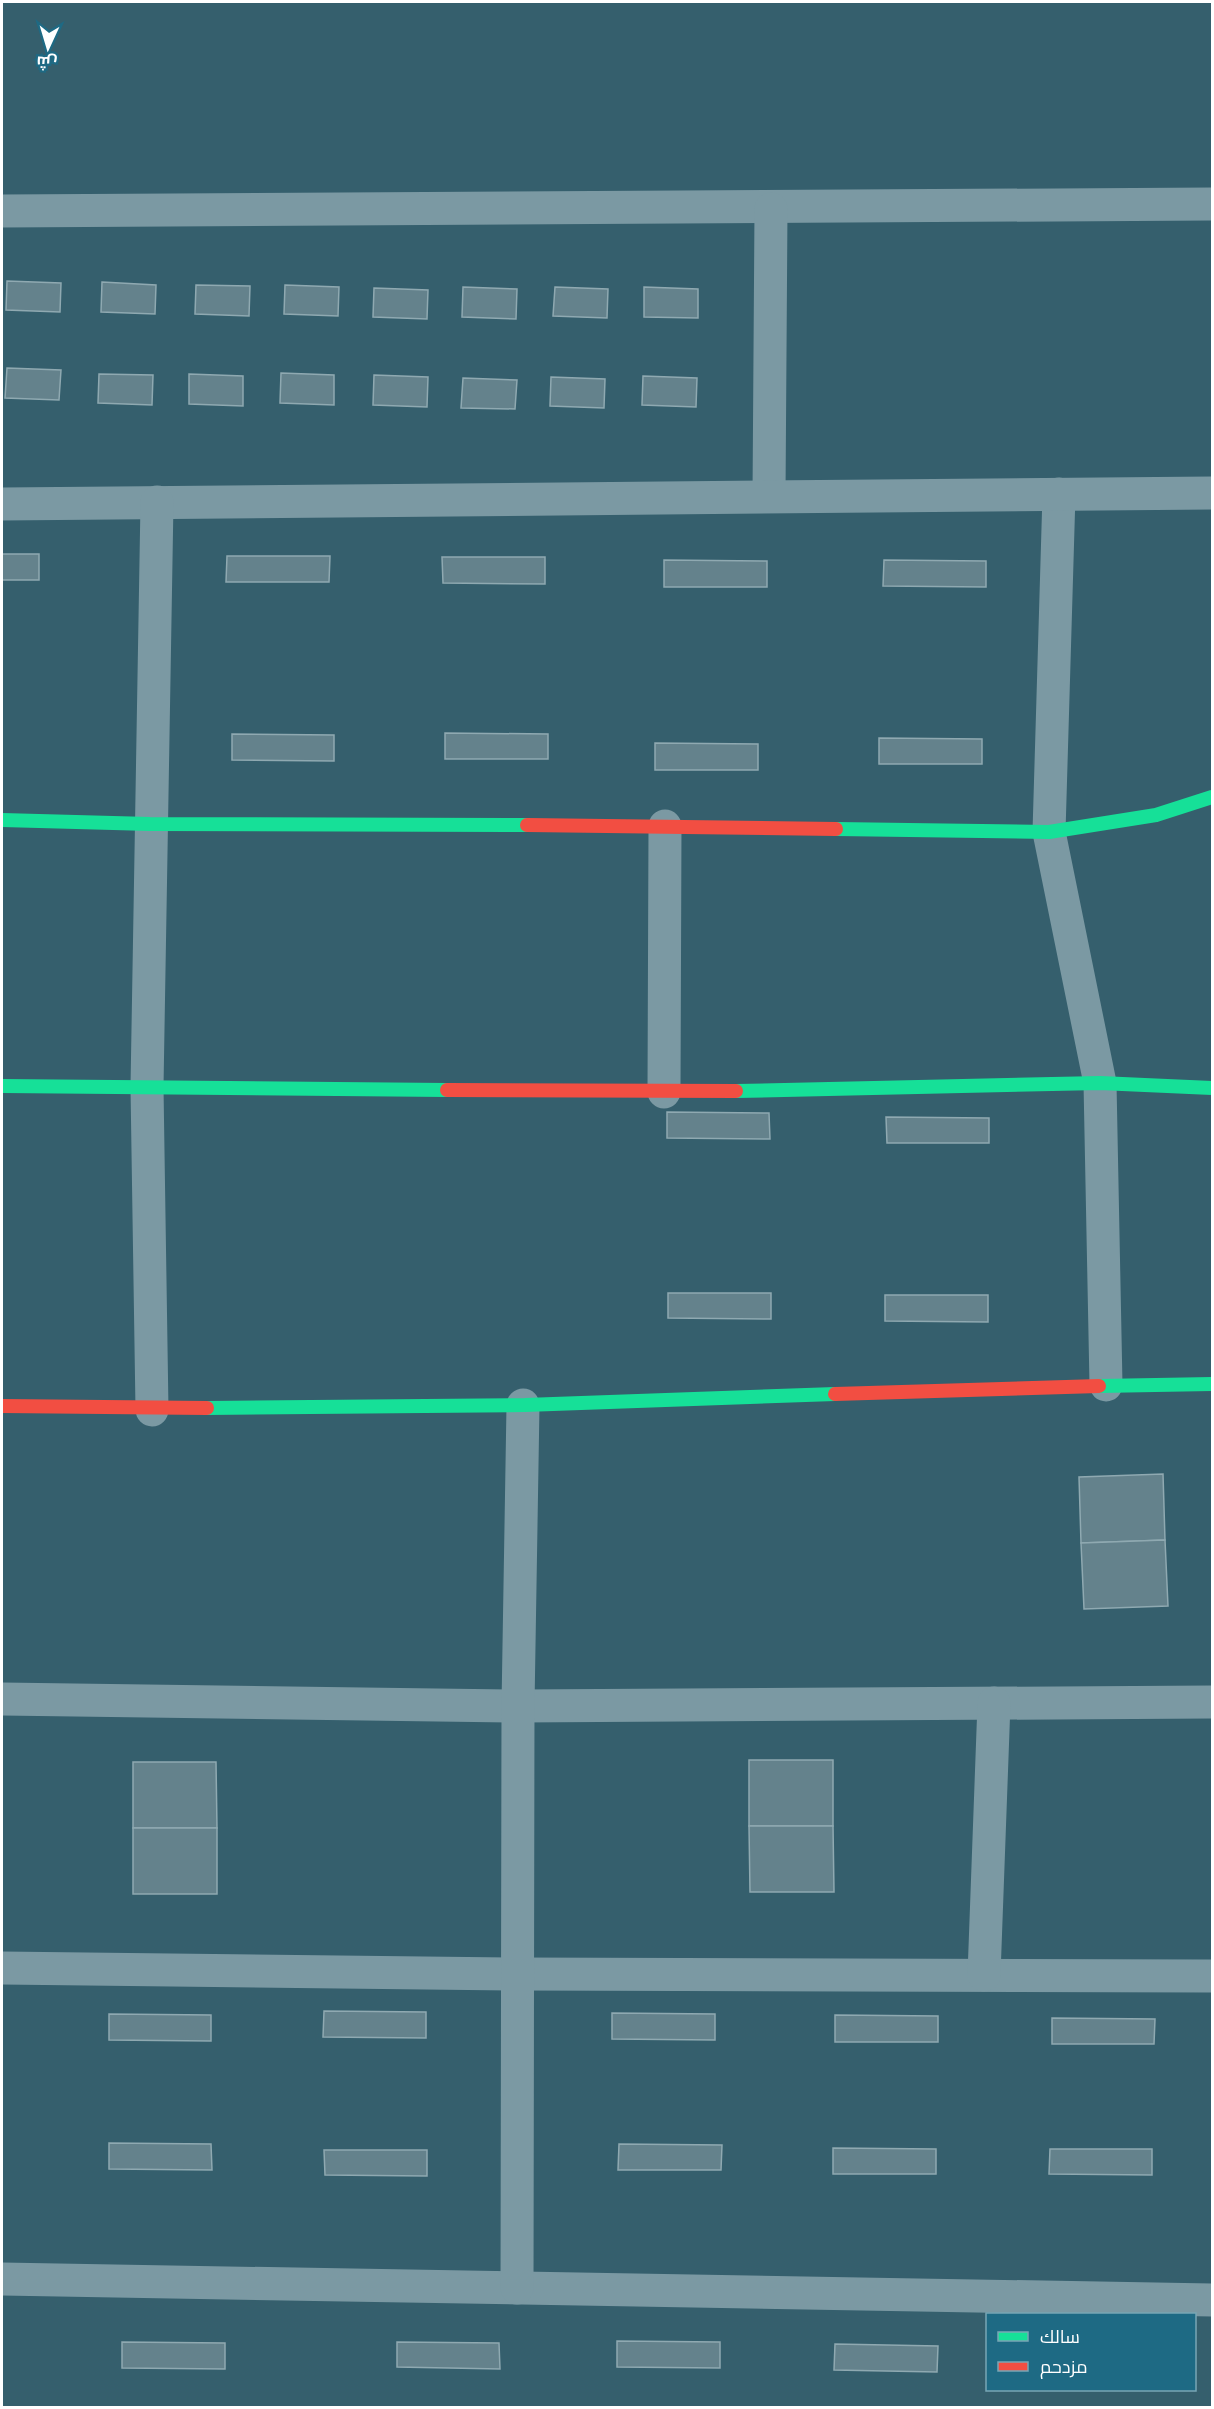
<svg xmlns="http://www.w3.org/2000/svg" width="1214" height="2409" font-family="'Nunito Sans',Cairo,sans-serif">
<rect width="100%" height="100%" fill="#355f6d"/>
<g fill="#64828c" stroke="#8fa9b1" stroke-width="1.5">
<path d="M7 281 61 283 60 312 6 310Z"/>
<path d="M102 282 156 285 155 314 101 312Z"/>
<path d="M196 285 250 286 249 316 195 314Z"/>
<path d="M285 285 339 287 338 316 284 314Z"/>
<path d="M463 287 517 289 516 319 462 317Z"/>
<path d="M555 287 608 289 607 318 553 316Z"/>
<path d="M644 287 698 289V318L644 317Z"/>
<path d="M374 288 428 290 427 319 373 317Z"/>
<path d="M7 368 61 370 59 400 5 398Z"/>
<path d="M281 373 334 375V405L280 403Z"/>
<path d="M99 374 153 375 152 405 98 403Z"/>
<path d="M189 374 243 376V406L189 404Z"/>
<path d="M374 375 428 377 427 407 373 405Z"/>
<path d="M643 376 697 378 696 407 642 405Z"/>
<path d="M551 377 605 379 604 408 550 406Z"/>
<path d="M463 378 517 380 515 409 461 408Z"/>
<rect x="2" y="554" width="37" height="26"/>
<path d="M227 556H330L329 582H226Z"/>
<path d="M442 557H545V584L443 583Z"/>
<path d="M664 560 767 561V587H664Z"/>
<path d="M884 560 986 561V587L883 586Z"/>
<path d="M445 733 548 734V759H445Z"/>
<path d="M232 734 334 735V761L232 760Z"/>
<path d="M879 738 982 739V764H879Z"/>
<path d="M655 743 758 744V770H655Z"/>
<path d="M667 1112 769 1113 770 1139 667 1138Z"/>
<path d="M886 1117 989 1118V1143H887Z"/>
<path d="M668 1293H771V1319L668 1318Z"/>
<path d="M885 1295H988V1322L885 1321Z"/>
<path d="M1163 1474 1165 1540 1081 1543 1079 1477Z"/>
<path d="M1165 1540 1168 1606 1084 1609 1081 1543Z"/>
<rect x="749" y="1760" width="84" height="66"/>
<path d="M133 1762H216L217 1828H133Z"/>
<path d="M749 1826H833L834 1892H750Z"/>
<rect x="133" y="1828" width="84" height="66"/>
<path d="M324 2011 426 2012V2038L323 2037Z"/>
<path d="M612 2013 715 2014V2040L612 2039Z"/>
<path d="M109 2014 211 2015V2041L109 2040Z"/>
<path d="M835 2015 938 2016V2042H835Z"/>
<path d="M1052 2018 1155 2019 1154 2044H1052Z"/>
<path d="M109 2143 211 2144 212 2170 109 2169Z"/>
<path d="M619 2144 722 2145 721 2170H618Z"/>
<path d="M833 2148 936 2149V2174H833Z"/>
<path d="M1050 2149H1152V2175L1049 2174Z"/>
<path d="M324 2150H427V2176L325 2175Z"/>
<path d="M617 2341 720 2342V2368L617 2367Z"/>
<path d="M122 2342 225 2343V2369L122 2368Z"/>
<path d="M397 2342 499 2343 500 2369 397 2367Z"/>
<path d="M835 2344 938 2346 937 2372 834 2370Z"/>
</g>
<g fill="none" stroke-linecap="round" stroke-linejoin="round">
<g stroke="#7b99a3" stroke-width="33">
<path d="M2 211 1212 204"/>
<path d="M1059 494 1049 832 1100 1083 1106 1385"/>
<path d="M769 496 771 209"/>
<path d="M2 504 1212 493"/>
<path d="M664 1092 665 826"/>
<path d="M152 1410 147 1087 157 502"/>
<path d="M2 1699 518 1706 1212 1702"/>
<path d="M2 1968 517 1974 1212 1976"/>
<path d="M984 1975 994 1703"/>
<path d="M2 2279 1212 2300"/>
<path d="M517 2288 518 1706 523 1405"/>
</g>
<g stroke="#16e098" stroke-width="14">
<path d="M2 820 150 824 527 825"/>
<path d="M836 829 1049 832 1156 815 1212 797"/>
<path d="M2 1086 447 1090"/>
<path d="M736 1091 1100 1083 1212 1088"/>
<path d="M1099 1386 1212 1384"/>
<path d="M207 1408 525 1405 835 1394"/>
</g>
<g stroke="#f24e42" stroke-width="14">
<path d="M527 825 836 829"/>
<path d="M447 1090 736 1091"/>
<path d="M835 1394 1099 1386"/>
<path d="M2 1406 207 1408"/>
</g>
</g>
<rect width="1214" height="2409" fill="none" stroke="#ffffff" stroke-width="6"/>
<rect x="986" y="2313" width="210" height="78" fill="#1e6a84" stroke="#78a6b5" stroke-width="1.5"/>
<rect x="998" y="2332" width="30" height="9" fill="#16e098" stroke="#78a6b5" stroke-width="1.5"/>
<text x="1040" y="2343" font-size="18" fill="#ffffff">سالك</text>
<rect x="998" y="2362" width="30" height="9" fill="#f24e42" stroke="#78a6b5" stroke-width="1.5"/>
<text x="1040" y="2373" font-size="18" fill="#ffffff">مزدحم</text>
<g transform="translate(48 48) rotate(184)" stroke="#1e6a84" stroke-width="4.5" paint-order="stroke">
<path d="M0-4.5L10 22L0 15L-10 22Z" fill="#ffffff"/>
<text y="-9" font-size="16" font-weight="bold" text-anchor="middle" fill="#ffffff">ش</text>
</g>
</svg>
